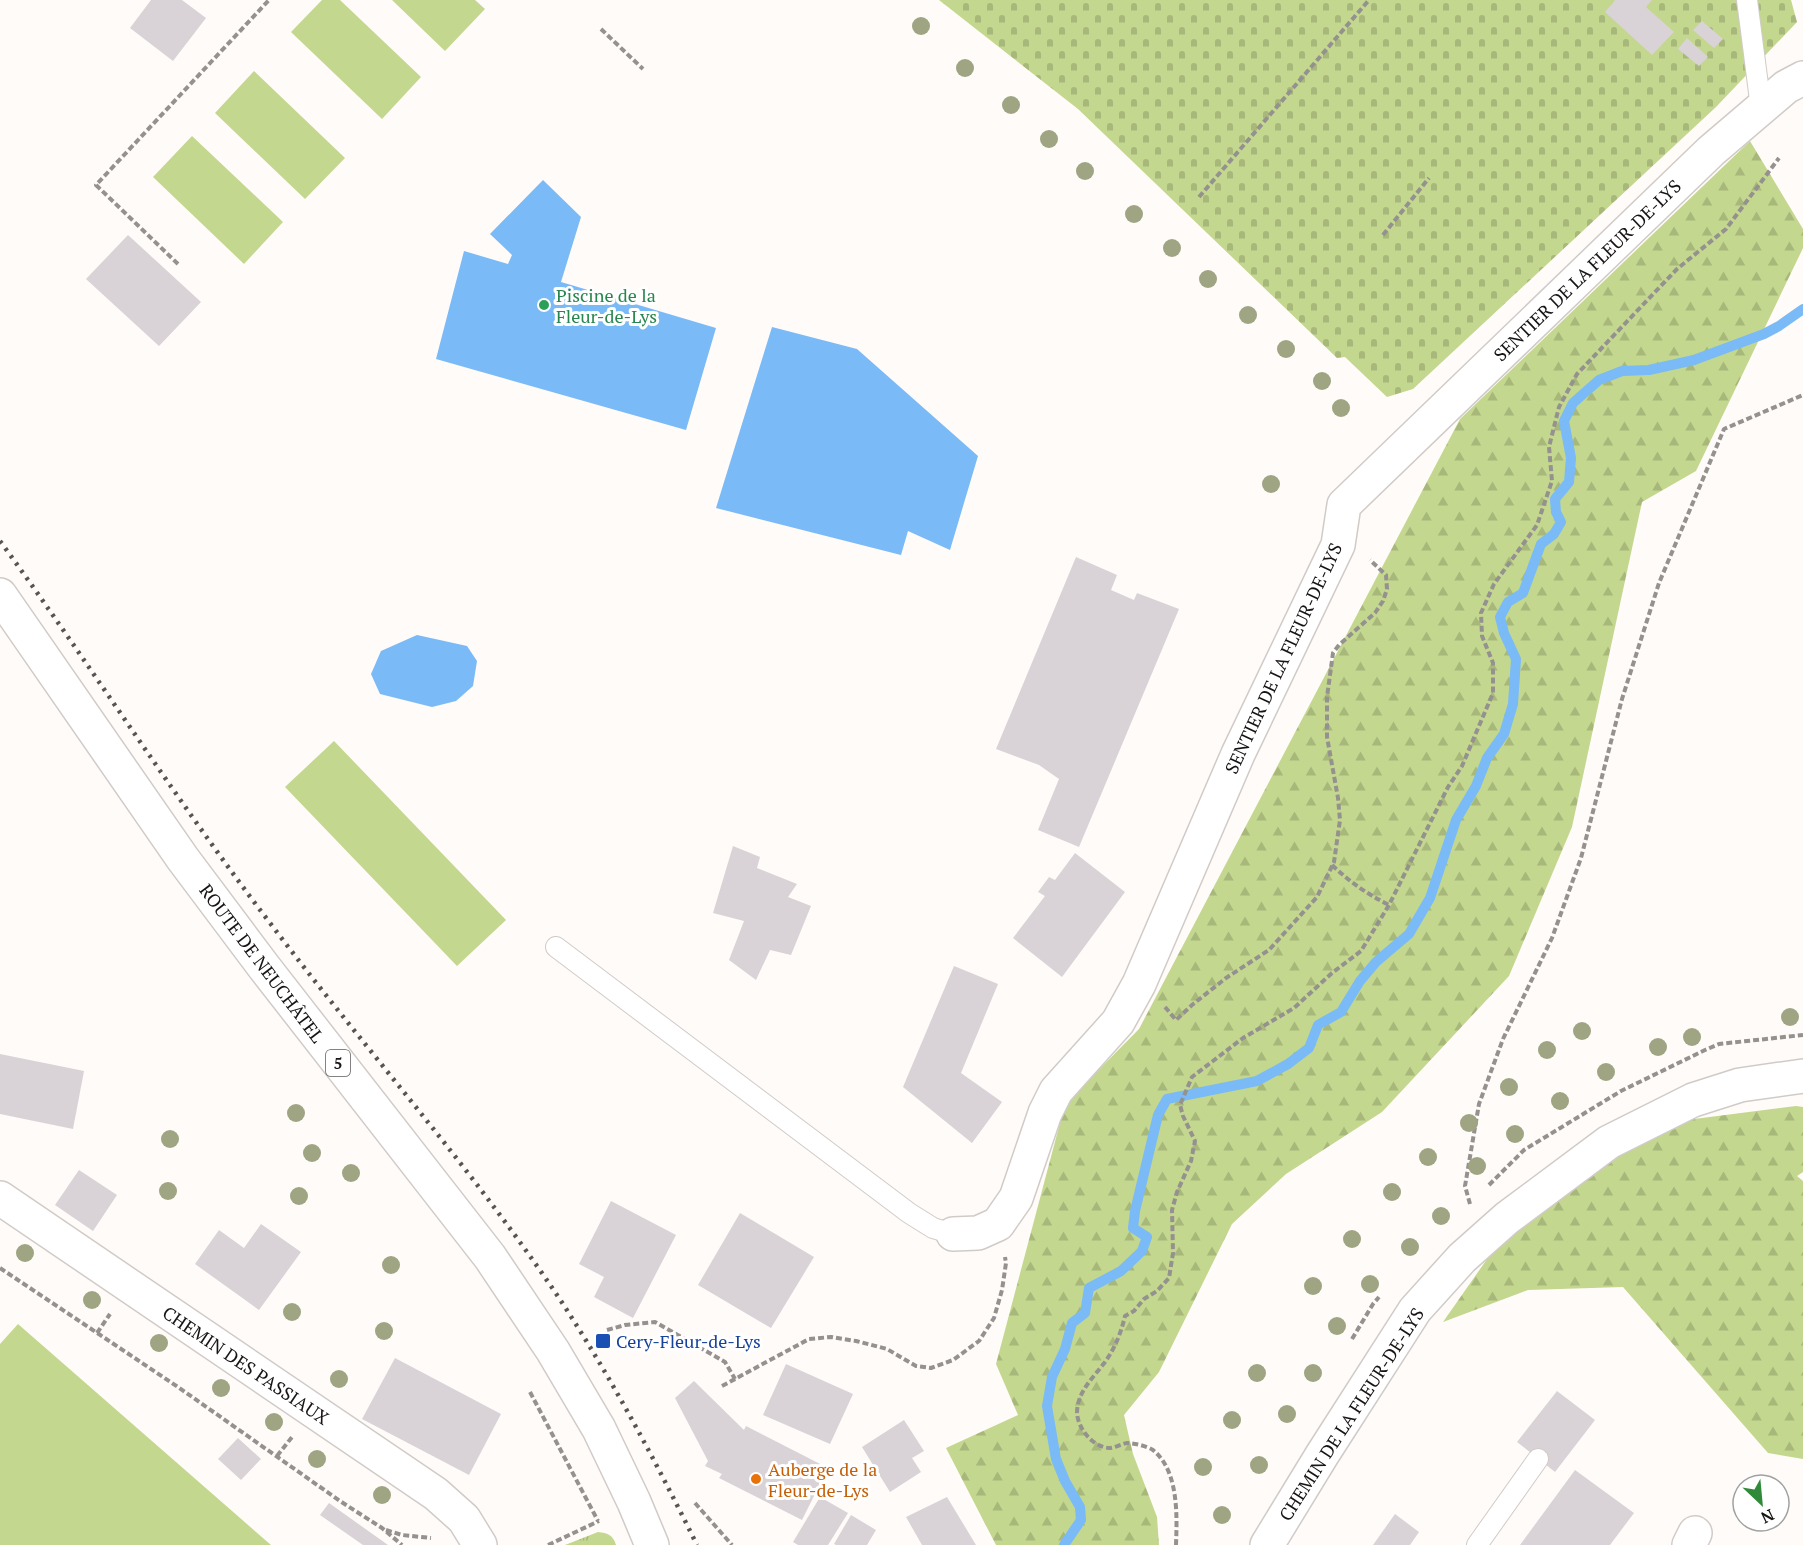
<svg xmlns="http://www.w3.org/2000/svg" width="1803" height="1545" font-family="'PT Serif',serif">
<defs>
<pattern id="grass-tufts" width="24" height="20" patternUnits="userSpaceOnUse" patternTransform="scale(1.5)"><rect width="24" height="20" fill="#c3d78f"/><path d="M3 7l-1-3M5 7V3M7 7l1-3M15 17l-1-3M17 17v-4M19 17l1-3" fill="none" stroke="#a7b87a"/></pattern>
<pattern id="forest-firs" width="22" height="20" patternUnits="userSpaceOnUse" patternTransform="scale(1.5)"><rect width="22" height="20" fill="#c3d78f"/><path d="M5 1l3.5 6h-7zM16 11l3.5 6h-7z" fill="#a7b87a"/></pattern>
<pattern id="cemetery-stones" width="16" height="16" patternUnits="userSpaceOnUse" patternTransform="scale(1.5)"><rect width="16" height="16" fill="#c3d78f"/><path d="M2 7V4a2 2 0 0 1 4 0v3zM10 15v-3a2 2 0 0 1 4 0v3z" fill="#a7b87a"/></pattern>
</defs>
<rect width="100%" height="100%" fill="#fffbf8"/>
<path fill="url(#grass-tufts)" d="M598 1532C608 1533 613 1535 616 1545H565Z"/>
<g fill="url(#forest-firs)">
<path d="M1750 141 1803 229V248L1696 471 1642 502 1572 827 1509 976 1382 1112 1286 1174 1232 1224 1159 1372 1124 1415 1133 1454 1157 1517 1159 1545H996L946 1448 1018 1415 996 1364 1065 1104 1139 1029 1460 419Z"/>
<path d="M1796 1106 1803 1107V1172L1797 1176 1803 1181V1459L1768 1453 1623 1287 1528 1290 1443 1322 1506 1232 1611 1152 1694 1119Z"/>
</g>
<path fill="url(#cemetery-stones)" d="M939 0H1791L1797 22 1716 107 1413 389 1387 397 1345 357 1337 358 1078 109Z"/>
<g fill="#c3d78f">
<path d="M322 0H340L421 77 382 119 291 32Z"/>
<path d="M392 0H475L485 9 445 51Z"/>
<path d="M254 71 345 158 305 199 215 113Z"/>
<path d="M192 136 283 222 244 264 153 177Z"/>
<path d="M334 741 506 920 457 966 285 787Z"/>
<path d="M18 1324 271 1545H0V1344Z"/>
</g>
<g fill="#7abaf6">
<path d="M543 180 581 217 561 282 716 328 686 430 436 359 464 251 508 264 512 255 490 234Z"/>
<path d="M772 327 857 349 978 456 950 550 908 531 901 555 716 508Z"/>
<path d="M417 635 467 646 477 661 473 686 456 701 432 707 380 694 371 674 381 651Z"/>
</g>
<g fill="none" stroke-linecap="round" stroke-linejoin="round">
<path stroke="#7abaf6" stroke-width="10" d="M1064 1545 1081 1520 1080 1507 1065 1481 1056 1459 1047 1406 1052 1377 1065 1349 1072 1323 1085 1313 1089 1288 1121 1271 1142 1251 1147 1237 1133 1228 1135 1211 1158 1115 1167 1099 1257 1081 1288 1064 1309 1048 1318 1025 1341 1012 1360 981 1376 962 1409 934 1430 898 1456 820 1476 786 1487 758 1504 734 1513 704 1516 659 1504 633 1500 617 1508 602 1523 593 1541 544 1554 534 1561 522 1556 512 1555 499 1569 482 1571 458 1564 421 1573 403 1599 380 1622 371 1649 370 1694 360 1764 334 1779 326 1803 309"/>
</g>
<g fill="#d9d3d7">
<path d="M151 0H182L206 18 173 61 130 28Z"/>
<path d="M1615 0H1652L1646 7 1674 32 1652 55 1605 12Z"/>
<path d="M1702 21 1723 39 1714 48 1693 30Z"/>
<path d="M1687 38 1708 57 1699 66 1678 49Z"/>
<path d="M128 235 201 302 159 346 86 279Z"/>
<path d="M1076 557 1117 575 1111 590 1134 600 1137 593 1179 609 1079 847 1038 830 1059 779 1039 765 996 749Z"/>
<path d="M733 846 760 857 757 868 797 884 788 897 811 906 791 955 770 950 756 980 729 960 744 921 713 913Z"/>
<path d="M1075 853 1125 892 1062 977 1013 938 1045 896 1038 892 1049 877 1055 880Z"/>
<path d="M954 966 998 984 961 1073 1002 1102 972 1143 903 1087Z"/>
<path d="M0 1054 84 1071 73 1129 0 1114Z"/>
<path d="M79 1170 117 1195 93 1231 55 1205Z"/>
<path d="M611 1201 676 1235 633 1318 594 1297 604 1277 579 1264Z"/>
<path d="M740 1213 814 1257 771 1328 698 1285Z"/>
<path d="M261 1224 301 1252 259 1310 195 1264 219 1230 244 1248Z"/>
<path d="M395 1358 501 1414 469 1475 362 1419Z"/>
<path d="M786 1364 853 1394 830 1444 763 1415Z"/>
<path d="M694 1381 744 1430 746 1426 828 1468 802 1520 719 1478 722 1474 705 1466 708 1461 675 1398Z"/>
<path d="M1557 1391 1595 1420 1555 1472 1517 1442Z"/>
<path d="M904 1420 924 1451 912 1458 921 1472 890 1492 862 1447Z"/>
<path d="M238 1438 261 1459 241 1480 218 1459Z"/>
<path d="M1575 1470 1634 1513 1610 1545H1520Z"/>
<path d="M820 1497 848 1513 828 1545H798L793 1542Z"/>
<path d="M947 1497 976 1545H922L906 1517Z"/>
<path d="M329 1503 388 1545H363L320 1515Z"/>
<path d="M1395 1514 1419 1532 1410 1545H1373Z"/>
<path d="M851 1515 876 1530 867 1545H836L834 1544Z"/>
</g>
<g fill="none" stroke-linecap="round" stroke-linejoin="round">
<g stroke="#d1cbc8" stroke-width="22">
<g id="lane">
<path d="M1747 0 1761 108"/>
<path d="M556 947 909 1213 933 1228 953 1234"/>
<path d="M1477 1545 1538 1459"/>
</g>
</g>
<g stroke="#d1cbc8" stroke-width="36">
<g id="street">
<path d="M0 1198 436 1494 464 1519 480 1545"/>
<path d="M953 1234 978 1233 998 1224 1016 1198 1045 1113 1056 1091 1118 1022 1139 984 1238 754 1338 545 1344 505 1711 151 1786 87 1803 78"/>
<path d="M1689 1545 1695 1533"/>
</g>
</g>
<g stroke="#d1cbc8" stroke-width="36">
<path id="secondary" d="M1267 1545 1322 1455 1415 1310 1462 1258 1507 1218 1609 1142 1693 1100 1740 1085 1803 1076"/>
</g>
<g stroke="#d1cbc8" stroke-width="36">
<path id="primary" d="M0 595 183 859 264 967 490 1257 553 1351 599 1429 634 1502 652 1545"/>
</g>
<g stroke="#94918e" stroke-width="4" stroke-dasharray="6 3" stroke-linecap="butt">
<path d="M601 29 643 69"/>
<path d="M1199 197 1369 0"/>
<path d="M1383 235 1429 178"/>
<path d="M178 264 96 185 269 0"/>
<path d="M1332 865C1350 882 1367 894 1389 905"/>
<path d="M1165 1007 1176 1020 1192 1005 1226 978 1269 950 1317 897 1334 862 1340 820 1338 798 1327 737V697L1333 653 1339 645 1375 613 1383 601 1387 589 1386 575 1370 560"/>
<path d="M1489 1185 1524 1150 1621 1091 1705 1050 1719 1044 1803 1035"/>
<path d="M1470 1204 1465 1186 1479 1104 1503 1039 1552 938 1581 858 1622 699 1659 583 1724 429 1803 395"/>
<path d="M0 1268 178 1387 340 1501 382 1528 402 1545"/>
<path d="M607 1330 625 1325 655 1322 725 1362 735 1379"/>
<path d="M97 1333 110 1314"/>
<path d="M1352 1339 1373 1304 1379 1297"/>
<path d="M722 1386 809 1339 831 1337 856 1341 887 1349 916 1366 931 1368 953 1360 979 1341 994 1318 1002 1290 1006 1263 1005 1257"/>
<path d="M530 1392 598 1521"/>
<path d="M277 1456 292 1437"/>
<path d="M695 1503 732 1545"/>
<path d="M386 1530 402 1535 431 1538"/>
<path d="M548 1545 599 1521"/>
<path d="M1176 1545C1177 1516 1179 1471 1153 1450 1147 1446 1134 1443 1127 1443 1121 1444 1115 1448 1109 1448 1093 1447 1078 1429 1077 1413 1077 1392 1093 1378 1105 1362 1115 1348 1121 1333 1125 1316L1134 1311 1144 1299 1157 1291 1169 1278 1173 1253 1172 1210 1177 1192 1191 1161 1195 1141 1183 1116 1180 1105 1192 1077 1243 1038 1294 1008 1332 973 1361 951 1389 905 1448 787 1462 766 1493 693V663L1482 636 1481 613 1494 584 1537 525 1552 481 1549 447 1559 407 1577 374 1677 269 1726 229 1779 158"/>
</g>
<use href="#lane" stroke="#fff" stroke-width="20"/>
<use href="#street" stroke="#fff" stroke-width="33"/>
<use href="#secondary" stroke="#fff" stroke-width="33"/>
<use href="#primary" stroke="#fff" stroke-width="33"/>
<path stroke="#575452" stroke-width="4.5" stroke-dasharray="3 6" stroke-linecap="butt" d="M0 541C92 667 175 799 270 923 365 1049 471 1167 559 1298 611 1377 655 1460 697 1545"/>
</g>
<g fill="#9fa483">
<circle cx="921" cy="26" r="9"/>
<circle cx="965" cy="68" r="9"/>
<circle cx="1011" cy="105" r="9"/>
<circle cx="1049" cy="139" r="9"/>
<circle cx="1085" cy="171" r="9"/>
<circle cx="1134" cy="214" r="9"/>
<circle cx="1172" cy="248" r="9"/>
<circle cx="1208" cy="279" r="9"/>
<circle cx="1248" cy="315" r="9"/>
<circle cx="1286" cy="349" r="9"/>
<circle cx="1322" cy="381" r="9"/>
<circle cx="1341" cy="408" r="9"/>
<circle cx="1271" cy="484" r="9"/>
<circle cx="1790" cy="1017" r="9"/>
<circle cx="1582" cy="1031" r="9"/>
<circle cx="1692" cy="1037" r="9"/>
<circle cx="1658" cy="1047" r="9"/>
<circle cx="1547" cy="1050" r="9"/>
<circle cx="1606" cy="1072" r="9"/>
<circle cx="1509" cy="1087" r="9"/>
<circle cx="1560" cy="1101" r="9"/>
<circle cx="296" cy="1113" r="9"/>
<circle cx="1469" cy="1123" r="9"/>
<circle cx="1515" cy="1134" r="9"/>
<circle cx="170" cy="1139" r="9"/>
<circle cx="312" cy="1153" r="9"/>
<circle cx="1428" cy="1157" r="9"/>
<circle cx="1477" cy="1166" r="9"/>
<circle cx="351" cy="1173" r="9"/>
<circle cx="168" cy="1191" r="9"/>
<circle cx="1392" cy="1192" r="9"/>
<circle cx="299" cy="1196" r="9"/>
<circle cx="1441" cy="1216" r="9"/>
<circle cx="1352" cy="1239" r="9"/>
<circle cx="1410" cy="1247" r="9"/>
<circle cx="25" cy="1253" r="9"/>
<circle cx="391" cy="1265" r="9"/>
<circle cx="1370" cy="1284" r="9"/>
<circle cx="1313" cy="1286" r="9"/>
<circle cx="92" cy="1300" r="9"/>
<circle cx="292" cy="1312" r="9"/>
<circle cx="1337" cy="1326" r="9"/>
<circle cx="384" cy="1331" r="9"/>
<circle cx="159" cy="1343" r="9"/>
<circle cx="1257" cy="1373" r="9"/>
<circle cx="1313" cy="1373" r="9"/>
<circle cx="339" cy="1379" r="9"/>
<circle cx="221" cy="1388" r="9"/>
<circle cx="1287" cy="1414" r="9"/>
<circle cx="1232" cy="1420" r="9"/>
<circle cx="274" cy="1422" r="9"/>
<circle cx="317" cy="1459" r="9"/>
<circle cx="1259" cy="1465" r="9"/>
<circle cx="1203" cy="1467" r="9"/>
<circle cx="382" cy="1495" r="9"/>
<circle cx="1222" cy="1515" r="9"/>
</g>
<circle fill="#2e9e5b" stroke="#fff" stroke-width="2" cx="544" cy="305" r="6"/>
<rect fill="#1a4fb4" stroke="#fff" stroke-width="2" x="595" y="1333" width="16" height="16" rx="3"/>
<circle fill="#e8710a" stroke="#fff" stroke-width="2" cx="756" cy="1479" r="6"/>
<g text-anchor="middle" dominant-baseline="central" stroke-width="6" stroke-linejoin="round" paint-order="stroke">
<rect fill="#fff" stroke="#5d5a5a" stroke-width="1.5" x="326" y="1050" width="24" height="26" rx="4.5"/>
<g font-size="16" font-weight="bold" fill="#171413">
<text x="338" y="1063">5</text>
</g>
<g font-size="18" fill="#171413" stroke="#fff">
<text transform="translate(1587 270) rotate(-44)">SENTIER DE LA FLEUR-DE-LYS</text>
<text transform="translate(1283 658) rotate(-65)">SENTIER DE LA FLEUR-DE-LYS</text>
<text transform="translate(262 963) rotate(53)">ROUTE DE NEUCHÂTEL</text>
<text transform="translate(246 1365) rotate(34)">CHEMIN DES PASSIAUX</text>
<text transform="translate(1351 1414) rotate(-57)">CHEMIN DE LA FLEUR-DE-LYS</text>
</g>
<g font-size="18" fill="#27864d" stroke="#fff" text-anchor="start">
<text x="556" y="295">Piscine de la<tspan x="556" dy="21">Fleur-de-Lys</tspan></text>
</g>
<g font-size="18" fill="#164399" stroke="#fff" text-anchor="start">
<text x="616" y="1341">Cery-Fleur-de-Lys</text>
</g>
<g font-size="18" fill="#c56008" stroke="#fff" text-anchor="start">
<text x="768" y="1469">Auberge de la<tspan x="768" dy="21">Fleur-de-Lys</tspan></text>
</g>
</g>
<g transform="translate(1761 1503) rotate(154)"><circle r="28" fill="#ffffff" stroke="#a2a1a1" stroke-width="1.5"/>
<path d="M0-4.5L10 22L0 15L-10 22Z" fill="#308a3a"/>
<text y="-9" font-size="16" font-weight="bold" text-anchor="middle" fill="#171413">N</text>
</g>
</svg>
